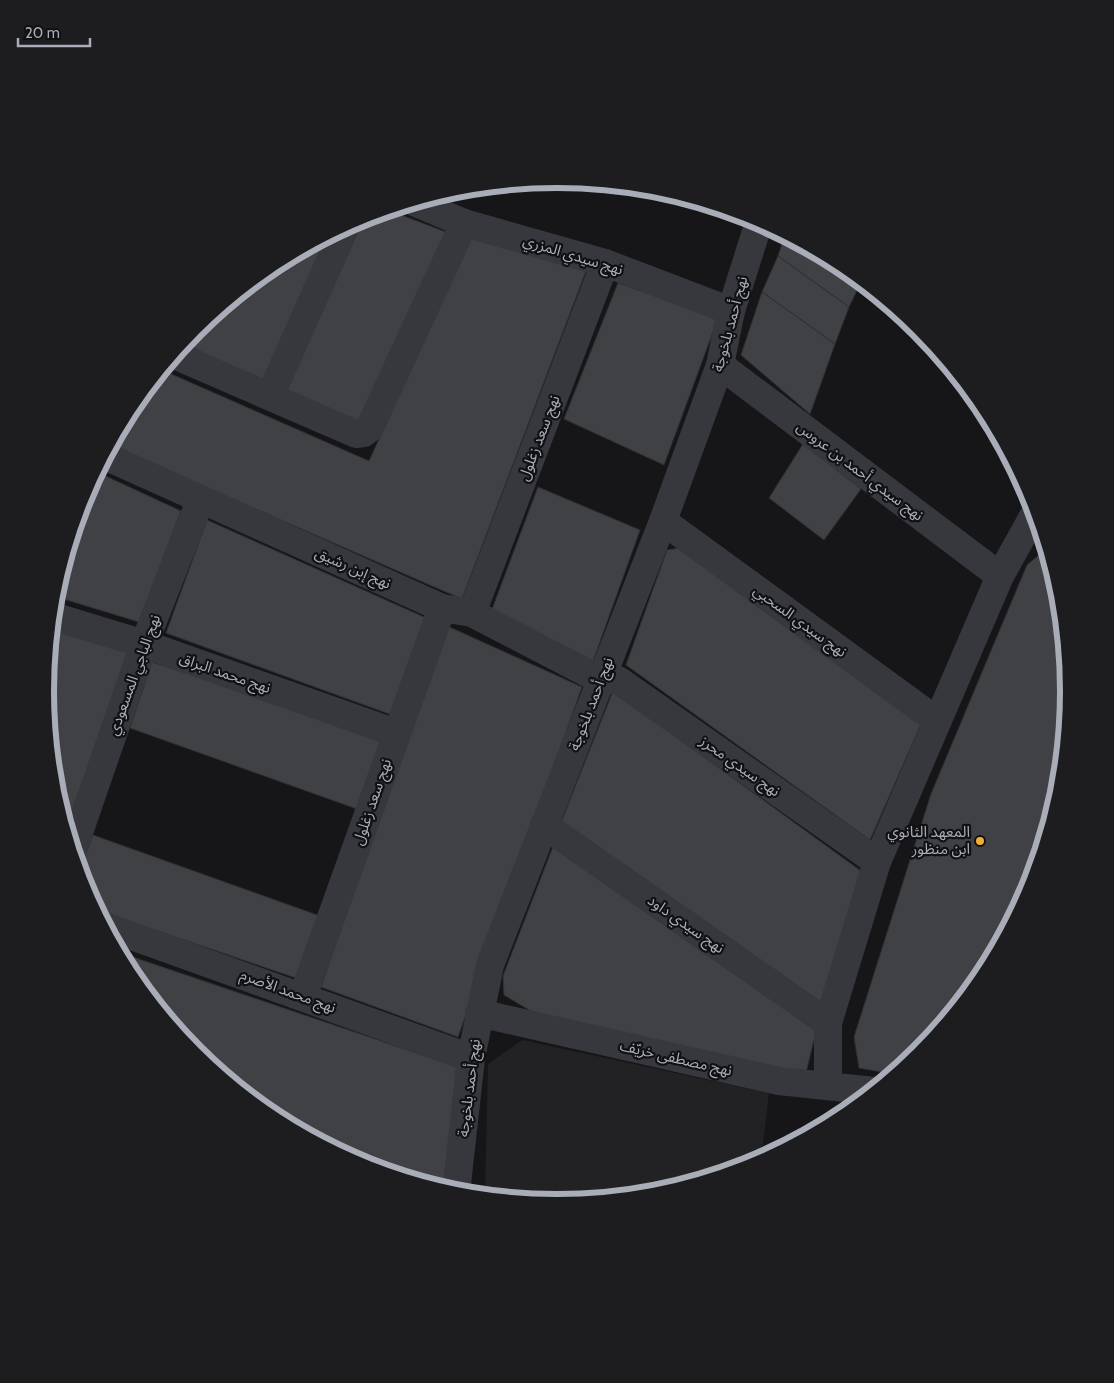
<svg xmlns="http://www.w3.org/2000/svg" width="1114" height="1383" font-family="Cabin,'Noto Sans Arabic',sans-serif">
<rect width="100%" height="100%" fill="#161618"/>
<path fill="#222225" d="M522 1040 769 1093 761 1160 753 1165 657 1194 557 1203 485 1196 488 1064Z"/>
<g fill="#404145" stroke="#303034">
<path d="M388 210 451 234 363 424 287 390 364 218Z"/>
<path d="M333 233 263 384 188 345 195 329 273 266Z"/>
<path d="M473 235 586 271 462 599 111 446 131 407 162 370 369 461Z"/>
<path d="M785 235 842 266 861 282 849 307 778 256Z"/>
<path d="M778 256 849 307 835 344 762 292Z"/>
<path d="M618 283 718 318 664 465 564 419Z"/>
<path d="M762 292 835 344 810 414 741 355Z"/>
<path d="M803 444 861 489 824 540 769 498Z"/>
<path d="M97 472 181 511 139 622 54 596 84 495Z"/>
<path d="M538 487 640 530 593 661 491 612Z"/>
<path d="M207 520 426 618 392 715 166 633Z"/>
<path d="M680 548 922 722 870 840 626 665 667 550Z"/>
<path d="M1046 549 1059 592 1069 692 1059 792 1030 888 983 976 919 1054 894 1074 859 1068 854 1037 931 794 1027 565Z"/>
<path d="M445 625 582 687 458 1037 321 987Z"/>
<path d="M51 628 130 653 66 827 55 791 45 691Z"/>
<path d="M152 662 385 738 357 809 130 728Z"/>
<path d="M613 691 861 871 821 1006 560 825Z"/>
<path d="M93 835 320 916 296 978 96 910 84 887 79 872Z"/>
<path d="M554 844 816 1031 805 1077 536 1014 504 995 503 976Z"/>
<path d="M118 952 461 1068 450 1192 361 1164 272 1117 195 1053 131 976Z"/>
</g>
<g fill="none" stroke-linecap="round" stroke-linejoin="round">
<g stroke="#37383d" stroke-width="28">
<path d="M414 202 464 223 605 263 731 311"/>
<path d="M174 355 356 434 364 433 369 429 464 223"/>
<path d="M720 365 1000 576"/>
<path d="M270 396 345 227"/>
<path d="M105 456 442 608 472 613 601 680H618L877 862"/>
<path d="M663 521 936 720"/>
<path d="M472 613 605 263"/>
<path d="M52 616 144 644 396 733"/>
<path d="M544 825 828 1023"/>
<path d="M73 850 144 644 200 501"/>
<path d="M104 926 471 1058"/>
<path d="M303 996 442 608"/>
<path d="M479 1013 779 1081 874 1091"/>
<path d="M828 1086V1023L877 862 1000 576 1035 513"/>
<path d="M456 1193 471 1058 490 965 663 521 720 365 731 311 759 222"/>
</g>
</g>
<circle fill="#f2b134" stroke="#111113" stroke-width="2" cx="980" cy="841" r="5"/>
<g text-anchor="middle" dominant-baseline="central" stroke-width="4.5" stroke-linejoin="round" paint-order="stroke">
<g font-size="15" fill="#a8adb8" stroke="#111113">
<text transform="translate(573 255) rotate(17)">نهج سيدي المزري</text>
<text transform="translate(730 324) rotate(-75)">نهج أحمد بلخوجة</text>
<text transform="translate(539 438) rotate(-69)">نهج سعد زغلول</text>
<text transform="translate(860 471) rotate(37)">نهج سيدي أحمد بن عروس</text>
<text transform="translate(353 568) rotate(24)">نهج إبن رشيق</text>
<text transform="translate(800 621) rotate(36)">نهج سيدي السحبي</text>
<text transform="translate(225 673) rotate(19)">نهج محمد البراق</text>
<text transform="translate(134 675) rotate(-70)">نهج الباجي المسعودي</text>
<text transform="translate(591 704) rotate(-69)">نهج أحمد بلخوجة</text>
<text transform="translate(740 766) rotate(35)">نهج سيدي محرز</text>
<text transform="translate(372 802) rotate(-71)">نهج سعد زغلول</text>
<text transform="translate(686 924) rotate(35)">نهج سيدي داود</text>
<text transform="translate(288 991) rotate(20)">نهج محمد الأصرم</text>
<text transform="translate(676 1058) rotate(13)">نهج مصطفى خريّف</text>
<text transform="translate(469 1088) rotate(-83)">نهج أحمد بلخوجة</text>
</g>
<g font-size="15" fill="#a8adb8" stroke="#111113" text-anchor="end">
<text x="970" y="832">المعهد الثانوي<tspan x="970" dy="17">ابن منظور</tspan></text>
</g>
</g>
<path d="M0 0H1114V1383H0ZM54 691a503 503 0 1 1 1006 0a503 503 0 1 1-1006 0Z" fill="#1d1d20" fill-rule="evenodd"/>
<path fill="none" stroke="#a8adb8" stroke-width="6" d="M54 691a503 503 0 1 1 1006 0a503 503 0 1 1-1006 0Z"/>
<path d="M18 38v8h72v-8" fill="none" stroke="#a8adb8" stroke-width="2.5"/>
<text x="25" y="38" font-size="15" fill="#a8adb8" stroke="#111113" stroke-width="4" paint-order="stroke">20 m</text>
</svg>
